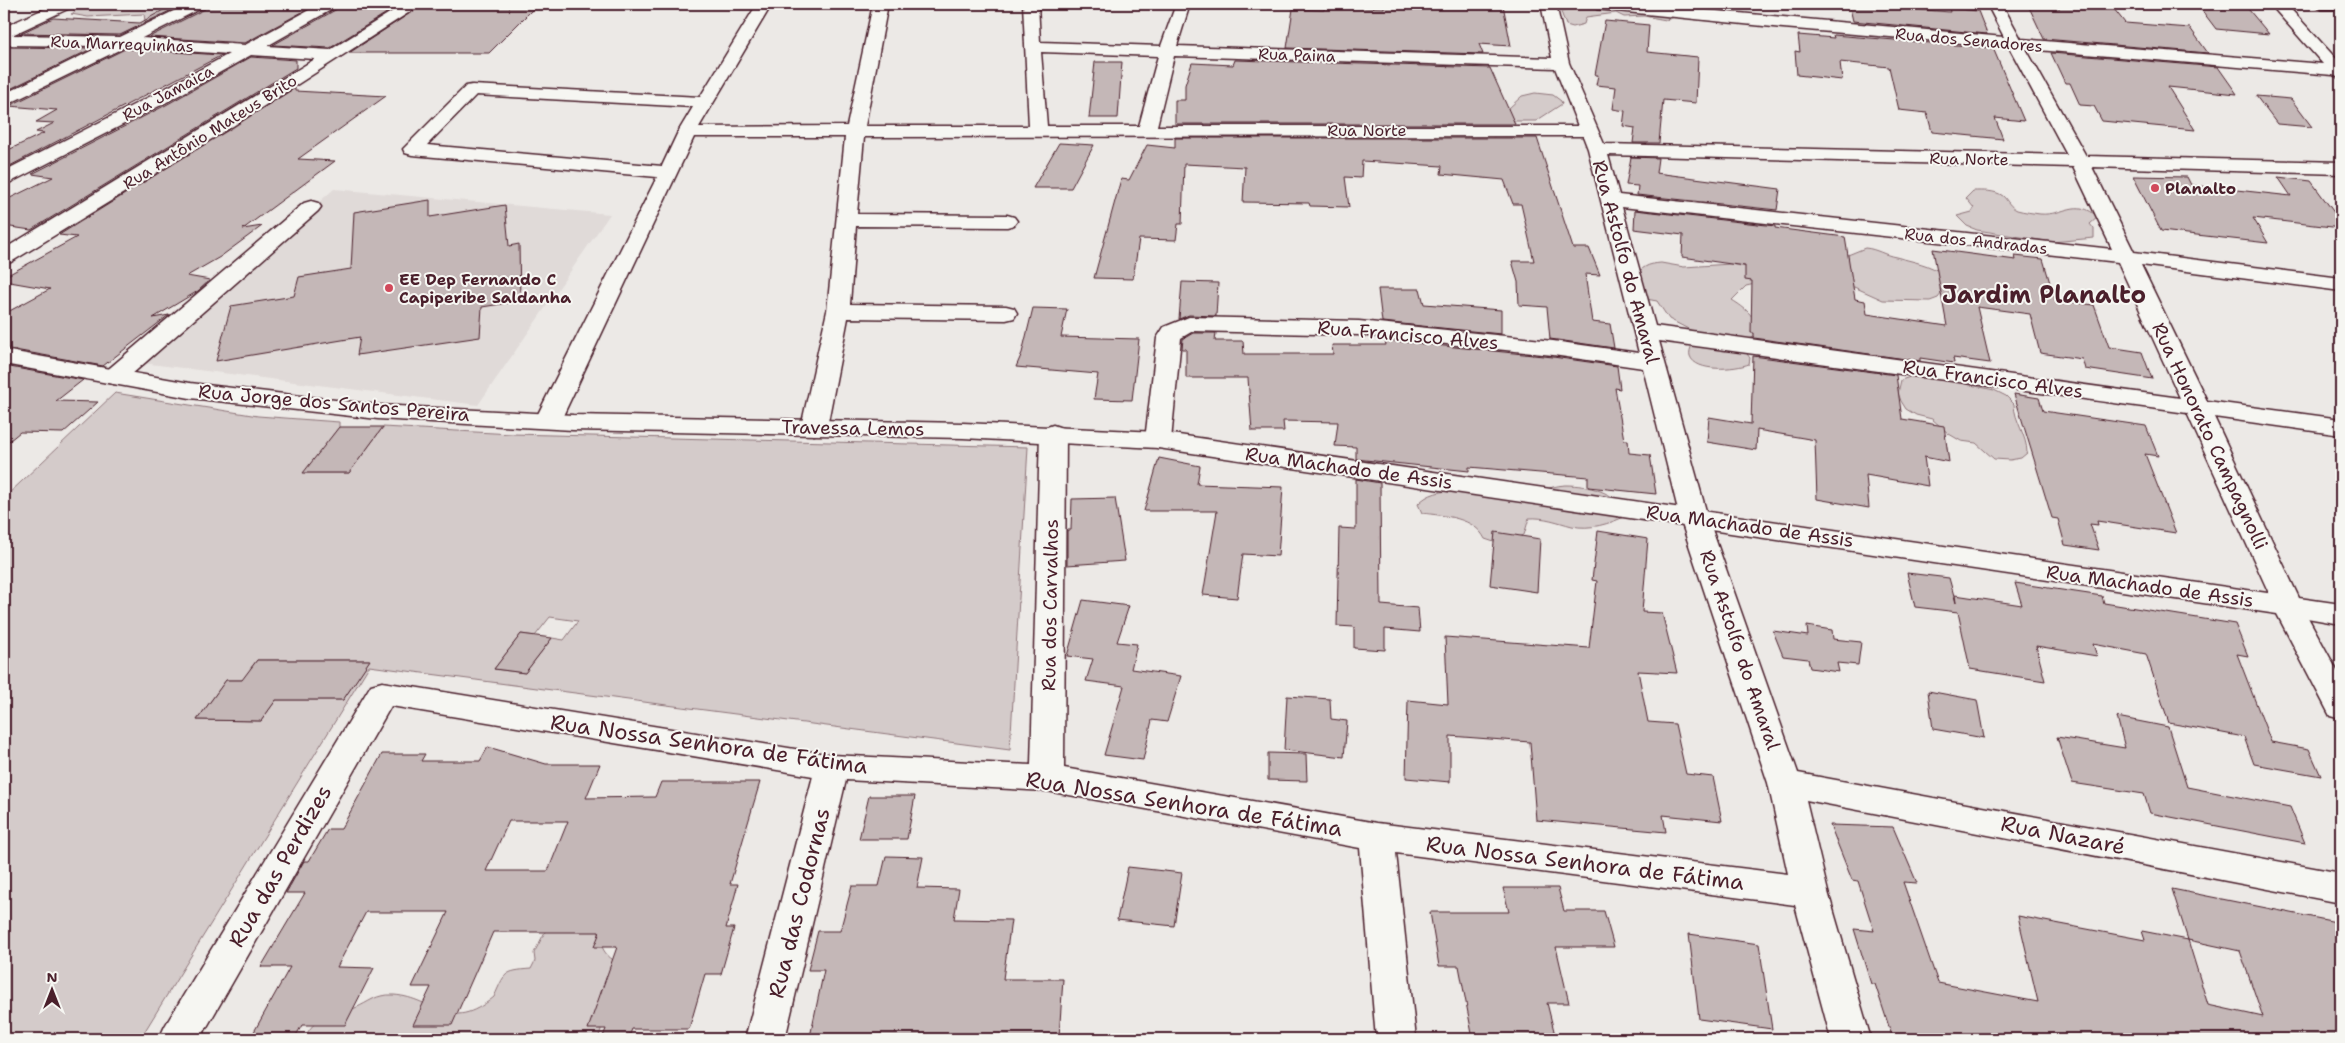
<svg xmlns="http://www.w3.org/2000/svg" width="2345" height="1043" font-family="'Shantell Sans',sans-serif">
<rect width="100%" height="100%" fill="#ece9e6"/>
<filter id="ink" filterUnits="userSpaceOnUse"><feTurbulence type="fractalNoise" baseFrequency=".02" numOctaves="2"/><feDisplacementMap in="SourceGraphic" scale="10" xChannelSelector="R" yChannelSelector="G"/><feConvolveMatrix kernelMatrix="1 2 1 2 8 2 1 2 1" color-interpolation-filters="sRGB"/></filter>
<g filter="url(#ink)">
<path fill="#e0dad8" d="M334 189 610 214 478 405 134 362Z"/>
<g fill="#d4cbca" stroke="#8f757a" fill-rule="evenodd">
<path d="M89 4H141L144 6 178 7C170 15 158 21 145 21L144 14 88 17 71 14 75 12 73 9Z"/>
<path d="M1577 4H1622L1683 14 1666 20 1644 16 1624 17 1616 13 1586 17 1584 24 1573 27 1566 25 1561 12Z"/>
<path d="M1535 93 1553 95 1561 101 1562 104 1536 121H1502L1494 110 1509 108 1522 96Z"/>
<path d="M1973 191C1982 191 1995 190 2003 196 2008 201 2010 207 2017 210 2024 212 2033 213 2040 214 2064 216 2076 197 2098 217L2090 224 2094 229V238L2052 242 1977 230 1967 226 1957 216 1972 212 1974 208 1966 198Z"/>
<path d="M1865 248C1877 249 1884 255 1896 257 1914 262 1929 264 1945 275L1940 289 1941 294 1938 298 1930 301 1883 300 1854 287 1829 284 1843 257Z"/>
<path d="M1661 263 1684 267 1730 264 1752 268 1755 284 1746 286 1732 300C1745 308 1759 318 1756 336L1749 339 1745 351 1750 358 1749 364C1736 369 1696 373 1690 356 1688 349 1695 340 1698 334L1669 319 1657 301 1646 299 1634 278C1642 267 1647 264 1661 263Z"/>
<path d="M1910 377 1952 381 1994 390 2006 396 2014 404C2014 421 2027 435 2027 453L2021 458 2010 460 1994 459 1976 443 1961 441 1949 434 1932 419 1916 415 1906 409 1901 401 1898 393 1901 380Z"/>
<path d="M115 393 258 416 339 422V427L304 473H349L383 427 512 434 1028 447 1010 750 369 666 140 1039H4V498ZM550 617 578 621 564 640 552 638 525 673 494 669 521 634 535 636ZM257 660H369V661L343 700H276L261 721 197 720 226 680H260L250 669Z"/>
<path d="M1565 485C1591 485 1609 492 1629 509L1626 516C1609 524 1590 530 1572 526 1557 522 1545 517 1529 518L1524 535 1500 544 1485 539C1474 517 1445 516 1422 513L1418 504C1437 483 1475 492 1500 495 1506 496 1514 498 1520 497 1535 495 1548 486 1565 485Z"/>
<path d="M598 926C599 940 601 953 615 961L604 1020 598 1039H305C312 1016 336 1014 355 1008 370 1002 375 994 394 995 436 998 448 1035 494 997 505 973 503 971 531 969L535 961 534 953 547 928Z"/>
</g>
<g fill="#c4b7b7" stroke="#4a1f2b" fill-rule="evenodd">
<path d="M174 4H184L120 35 21 33 53 18 140 23Z"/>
<path d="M208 4H317L245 43 149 37 205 9Z"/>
<path d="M340 4H401L330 48 273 45 337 9Z"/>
<path d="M424 4H485L482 7H535L489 53H349Z"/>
<path d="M1384 4 1503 5 1511 46 1479 44 1483 54 1287 48 1293 9 1324 10 1325 6 1384 8Z"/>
<path d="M1849 4 1950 12 1949 8 1978 11 1987 34 1853 21Z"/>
<path d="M2058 4 2114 9 2125 23 2190 28 2208 53 2044 39 2028 5 2060 8Z"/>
<path d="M2197 4H2244L2269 34 2216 29Z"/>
<path d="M1605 21 1649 25 1647 52 1698 57 1696 103 1663 100 1659 143H1633L1635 128 1623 126 1625 111 1613 109 1616 87 1596 85 1598 75H1595Z"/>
<path d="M1798 35 1834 38 1833 35 1993 48 2024 121 1995 118 2003 139 1932 132 1927 113 1899 110 1889 67 1840 62 1842 80 1797 75 1795 51 1800 52Z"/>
<path d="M4 47 93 48 4 92Z"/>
<path d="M125 49 222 55 4 169V152L44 133 36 132 54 123 36 122 57 110 9 106Z"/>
<path d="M2051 53 2218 67 2237 94 2168 87 2195 130 2102 121 2094 106 2080 105 2070 83H2065Z"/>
<path d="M251 57 296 60V68L31 230 4 226V201L53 177 32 174 166 105Z"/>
<path d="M1235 60 1490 68 1515 124H1175V100H1185V85L1192 63 1233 65Z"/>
<path d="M1095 62H1122L1118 118H1089Z"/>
<path d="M295 88V91L386 96 298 159 335 161 243 229 262 226 220 257 187 276 210 280 198 291 153 318 169 315 103 366 4 348V314L50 289 4 281V277L77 237 59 235Z"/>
<path d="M2256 96 2291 99 2312 127 2277 124Z"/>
<path d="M1175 138H1537L1573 248H1589L1600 275 1585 274 1592 322 1610 324 1614 348 1550 339 1547 307 1519 305 1518 282 1512 261H1534L1521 204H1513L1504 180 1441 174 1442 166 1362 161 1361 178 1345 177 1349 207 1310 206 1309 203 1243 202 1245 167 1184 164 1182 224H1178L1176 240 1139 239 1133 279 1094 278 1121 179 1129 180 1147 145 1175 148Z"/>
<path d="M1059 143 1094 145 1071 188H1033Z"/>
<path d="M1631 157 1658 158 1656 173 1780 189 1777 210 1637 195 1638 186 1626 185Z"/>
<path d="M2133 176 2187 177 2191 185 2291 196 2278 177 2311 181 2341 222V228L2253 218 2268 243 2161 231Z"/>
<path d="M430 200V217L505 205 509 246 519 244 520 301 482 307 480 337 357 355 360 337 216 361 231 306 294 296 299 277 351 269 354 212Z"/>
<path d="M1635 210 1775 226V228L1845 237 1855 299 1865 301 1867 314 1947 326 1933 249 2016 260 2015 256 2043 259 2055 300 2094 305 2109 347 2142 352 2152 379 2085 369 2082 359 2040 353 2030 314 1977 307 1990 363 1953 358 1954 363 1920 358V361L1754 338V333H1751L1752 281 1745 280V266L1682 257 1683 235 1634 229Z"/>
<path d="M1182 282 1218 283 1216 316 1189 315 1179 319Z"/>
<path d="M1378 289H1420L1424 304 1501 310V334L1382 322Z"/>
<path d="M1033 308 1067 309 1061 337 1139 339 1132 400 1094 399 1098 374 1016 367 1022 353Z"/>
<path d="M1193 333H1216L1215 341H1243L1244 354H1333L1332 345H1386L1385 340 1553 357 1617 366 1620 389 1615 388 1624 440H1628L1629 453 1650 455 1656 494 1588 487V477L1469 467V471L1356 459V447L1335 446 1338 422 1283 421 1284 431H1252L1248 378H1186V349H1182L1183 339Z"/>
<path d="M1753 356 1896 375 1902 419 1944 426 1949 462 1924 457 1928 486 1866 475 1869 508 1817 499 1815 440 1757 430 1756 450 1707 442 1709 417 1751 424Z"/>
<path d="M4 366 83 380 56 401 98 402 63 433 20 432 4 445Z"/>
<path d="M2014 394 2039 398 2043 411 2146 426 2158 456 2145 454 2176 533 2097 521 2098 525 2090 524 2099 550 2065 545 2058 519 2052 518Z"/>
<path d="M339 427H383L349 473H303Z"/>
<path d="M1159 458 1200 466 1197 484 1283 487 1278 556 1243 554 1237 598 1203 595 1217 511H1144Z"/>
<path d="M1356 479 1380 483 1381 605 1418 608 1420 632 1385 629V650L1354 648V627L1337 626 1339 528 1356 529Z"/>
<path d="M1115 498 1125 561 1067 565V530H1071L1072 499Z"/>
<path d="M1598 531 1648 539 1642 612 1662 613 1677 673 1638 671 1648 722 1675 724 1686 774 1713 777 1722 821 1663 815 1666 832 1536 820 1530 742 1450 736V782L1406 778 1408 700 1448 704 1445 637 1589 648 1597 581 1592 580Z"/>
<path d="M1495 532 1540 539 1537 592 1490 585Z"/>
<path d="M1907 573 1949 578 1956 603 1955 595 2022 605 2015 583 2102 596 2104 603 2235 624 2248 656 2237 654 2271 742 2309 749 2321 776 2254 764 2244 737 2169 723 2146 654 2093 644 2097 656 2036 646 2045 681 1970 669 1958 612 1915 607Z"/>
<path d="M1083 600 1129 606 1117 642 1137 644 1131 669 1181 676 1167 722 1152 720 1143 760 1104 755 1124 686 1086 681 1093 659 1067 656Z"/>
<path d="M1807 626 1832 630 1833 639 1861 642 1858 665 1837 663 1839 672 1810 668 1808 659 1783 656 1773 631 1808 636Z"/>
<path d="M521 634 552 638 525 673 494 669Z"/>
<path d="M257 660H370L343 700H276L261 721 197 720 226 680H242Z"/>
<path d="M1928 691 1977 700 1984 738 1933 729Z"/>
<path d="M1287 696 1330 699 1331 719 1347 721 1344 757 1284 750Z"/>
<path d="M2117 717 2168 727 2187 787 2290 807 2305 843 2150 813 2144 794 2072 783 2057 737 2125 748Z"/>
<path d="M488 747 546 764H600L586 798 655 797 661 782H760L730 884H738L726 928H734L721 974H705L689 1029H632L628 1039H602L606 1029H588L617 947H594L600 932H493L452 1025H413L431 987H412L448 912H366L337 967 374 968 345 1025H302L294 1039H250L290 967H261L305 893H286L304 861H309L328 829H341L382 754H425L421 761H480ZM509 821H568L548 871H486Z"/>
<path d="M1268 753 1306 754 1307 781 1268 780Z"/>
<path d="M869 796H915L907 839H859Z"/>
<path d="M1830 825 1893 827 1917 883 1903 882 1938 983 2038 1002 2018 916 2145 940 2142 931 2188 940 2172 889 2341 923V1039H1893L1875 984H1871L1854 929 1874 931 1858 881 1852 880ZM2188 940 2240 951 2263 1017 2208 1005Z"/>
<path d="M886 856 923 857 917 888 959 889 954 919 1011 920 1003 979H1063L1059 1037H1036V1039H815L816 1037H810L824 970H808L818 931H840L852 886H879Z"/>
<path d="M1128 867 1182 873 1174 926 1117 920Z"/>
<path d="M1503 888H1558L1564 911H1604L1614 947H1556L1569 1003H1547L1556 1039H1473L1459 966H1439L1430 912H1509Z"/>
<path d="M1689 934 1759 944 1772 1029 1699 1019Z"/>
</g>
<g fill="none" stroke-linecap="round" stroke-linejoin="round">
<g stroke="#4a1f2b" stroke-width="3">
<g id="minor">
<path d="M55 4H75L72 7 12 35 120 37 188 4H206L204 7 142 38 245 45 320 4H338L336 7 267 46 330 50 404 4H422L233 126 11 262 4 264V249L315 59 251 55 165 103 11 182 4 184V171L153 95 229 54 125 47 4 106V94L101 46 4 45V27Z"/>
<path d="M757 4H772L699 127 847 126 873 4H888L865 126H1029L1023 4H1038L1040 42 1161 46 1176 4H1190L1177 46 1552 58 1541 4H1556L1569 63 1604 144 2067 155 2009 47 1783 28 1597 9 1589 4H1639L2004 37 1987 4H2002L2021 39 2323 64 2270 4H2286L2341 64V79L2333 75 2026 49 2086 156 2341 162V174L2092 167 2134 252 2341 278V291L2141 265 2207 401 2341 419V435L2214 417 2299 598 2341 604V624L2278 613 2187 413 1659 341 1708 518 1798 773 2341 873V903L1806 800 1828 892 1871 1039H1831L1795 905 1396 853 1416 1039H1376L1360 848 1047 791 846 780 785 1039H745L813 776 391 706 200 1039H159L165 1026 371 685 382 682 832 755 1031 765 1040 433 1044 428 1053 425 1062 428 1066 433 1064 768 1377 823 1788 874 1768 783 1680 518 1643 368 1553 355 1359 335 1193 331 1181 338 1171 440 1167 445 1158 448 1149 445 1145 440 1157 338 1164 327 1189 317 1359 321 1553 341 1639 353 1588 149 1583 136 864 137 857 214 1007 215 1014 217 1017 221 1014 225 1007 227 856 226 850 304 1006 306 1014 308 1017 313 1014 318 1006 320 848 318 827 427 823 432 814 435 805 432 801 427 827 311 845 137H694L561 420 557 425 548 428 539 425 535 420 657 177 412 155 405 153 403 149 466 86 472 85 700 97ZM1041 52 1158 56 1139 126H1047ZM1174 56 1555 68 1578 126H1157ZM476 95 693 107 678 132 662 166 427 145ZM1608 155 2073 167 2112 249 1619 195ZM1622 207 2118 262 2180 398 1655 326Z"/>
<path d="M2314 4H2341V9H2322Z"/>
<path d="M311 201 318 203 321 207 318 211 123 382 114 384 105 382 102 377 105 372 304 203Z"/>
</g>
</g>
<g stroke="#4a1f2b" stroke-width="3">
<path id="tertiary" d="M4 350 190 383 378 405 573 415 963 423 1158 432 2288 596 2298 599 2341 678V719L2330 716 2277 614 1158 448 963 438 573 430 378 419 190 398 4 364Z"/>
</g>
<use href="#minor" fill="#f6f6f2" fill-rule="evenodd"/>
<use href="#tertiary" fill="#f6f6f2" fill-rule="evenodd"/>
</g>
</g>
<g fill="#d1495b" stroke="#f6f6f2" stroke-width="2">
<circle cx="2155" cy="188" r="5"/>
<circle cx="389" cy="288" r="5"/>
</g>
<g text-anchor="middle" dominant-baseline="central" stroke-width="4" stroke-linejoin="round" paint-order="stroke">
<g font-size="16" fill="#4a1f2b" stroke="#f6f6f2">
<text transform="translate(1969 40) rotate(5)">Rua dos Senadores</text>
<text transform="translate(122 44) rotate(2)">Rua Marrequinhas</text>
<text transform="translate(1297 55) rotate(2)">Rua Paina</text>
<text transform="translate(168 93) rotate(-28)">Rua Jamaica</text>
<text x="1367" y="130">Rua Norte</text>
<text transform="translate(210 132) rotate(-32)">Rua Antônio Mateus Brito</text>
<text transform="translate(1969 159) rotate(1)">Rua Norte</text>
<text transform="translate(1976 241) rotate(6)">Rua dos Andradas</text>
</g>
<g font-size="16" font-weight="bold" fill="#4a1f2b" stroke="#f6f6f2" text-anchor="start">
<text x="2165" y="188">Planalto</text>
<text x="399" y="279">EE Dep Fernando C<tspan x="399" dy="18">Capiperibe Saldanha</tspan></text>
</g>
<g font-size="19" fill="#4a1f2b" stroke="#f6f6f2">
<text transform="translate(1626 262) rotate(75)">Rua Astolfo do Amaral</text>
<text transform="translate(1408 335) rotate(5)">Rua Francisco Alves</text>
<text transform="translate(1993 379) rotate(8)">Rua Francisco Alves</text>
<text transform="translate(334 403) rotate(5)">Rua Jorge dos Santos Pereira</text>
<text transform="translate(853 428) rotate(1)">Travessa Lemos</text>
<text transform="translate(2210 436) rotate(65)">Rua Honorato Campagnolli</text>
<text transform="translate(1349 468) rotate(8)">Rua Machado de Assis</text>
<text transform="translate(1750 526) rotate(8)">Rua Machado de Assis</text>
<text transform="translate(2150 586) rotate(8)">Rua Machado de Assis</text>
<text transform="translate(1050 605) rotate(-89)">Rua dos Carvalhos</text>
<text transform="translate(1740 650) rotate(71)">Rua Astolfo do Amaral</text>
</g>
<g font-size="22" fill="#4a1f2b" stroke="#f6f6f2">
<text transform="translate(709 744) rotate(8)">Rua Nossa Senhora de Fátima</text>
<text transform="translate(1184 804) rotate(9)">Rua Nossa Senhora de Fátima</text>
<text transform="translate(2063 835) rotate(11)">Rua Nazaré</text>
<text transform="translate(1585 863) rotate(7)">Rua Nossa Senhora de Fátima</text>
<text transform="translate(280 866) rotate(-60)">Rua das Perdizes</text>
<text transform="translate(799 903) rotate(-76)">Rua das Codornas</text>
</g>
<g font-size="24" font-weight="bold" fill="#4a1f2b" stroke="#f6f6f2">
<text x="2044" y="295">Jardim Planalto</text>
</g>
</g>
<rect width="2345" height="1043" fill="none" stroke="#f6f6f2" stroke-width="20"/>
<rect x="10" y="10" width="2325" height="1023" fill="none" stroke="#4a1f2b" stroke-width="2" filter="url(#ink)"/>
<g transform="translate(52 990)" stroke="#f6f6f2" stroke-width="4" paint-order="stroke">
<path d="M0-4L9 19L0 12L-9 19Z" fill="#4a1f2b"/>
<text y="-8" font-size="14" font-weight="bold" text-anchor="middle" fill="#4a1f2b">N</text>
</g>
</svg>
